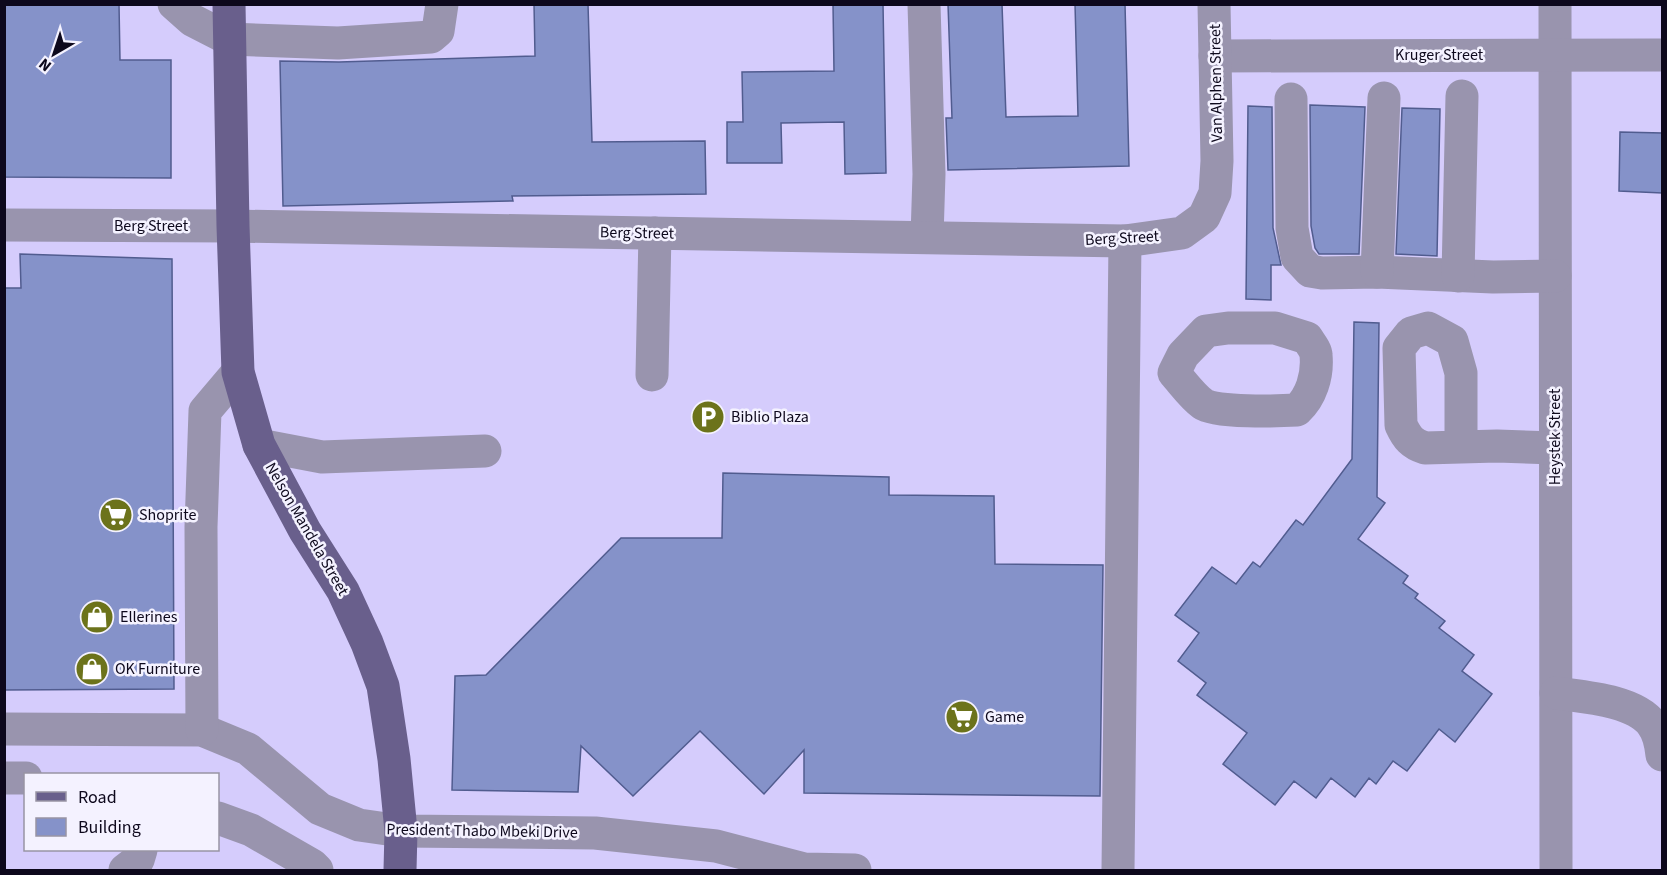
<svg xmlns="http://www.w3.org/2000/svg" width="1667" height="875" font-family="'Source Sans 3',sans-serif">
<rect width="100%" height="100%" fill="#d5ccfc"/>
<g fill="#8592c9" stroke="#515c8f" stroke-width="1.5">
<path d="M4 4H119L120 60H171V178L4 177Z"/>
<path d="M534 4H588L592 142 705 141 706 194 512 196 513 201 283 206 280 61 339 62 535 56Z"/>
<path d="M833 4H883L886 173 845 174 844 122 781 123 782 163H727V122H743L742 72 834 71Z"/>
<path d="M948 4H1002L1006 117 1078 116 1075 4H1125L1129 166 948 170 946 118H952Z"/>
<path d="M1310 105 1365 107 1359 254H1319L1315 248 1311 226Z"/>
<path d="M1248 106 1272 107 1273 228 1281 265H1271V300L1246 299Z"/>
<path d="M1402 108 1440 109 1437 256 1396 254Z"/>
<path d="M1620 132 1662 133V193L1619 191Z"/>
<path d="M20 254 172 259 174 689 4 690V288H21Z"/>
<path d="M1354 322 1379 323 1377 497 1385 503 1358 539 1408 576 1403 583 1418 594 1415 598 1445 621 1439 628 1474 655 1462 671 1492 694 1455 742 1439 729 1407 771 1393 761 1376 784 1369 778 1355 797 1331 778 1316 798 1294 781 1275 805 1223 764 1247 733 1197 695 1206 683 1178 661 1199 633 1175 615 1212 567 1236 584 1253 562 1260 567 1296 520 1303 525 1352 459Z"/>
<path d="M723 473 889 477V495L994 496 995 564 1103 565 1100 796 804 793V750L764 794 700 731 633 796 581 746 578 792 452 790 455 676 486 675 621 538H722Z"/>
</g>
<g fill="none" stroke-linecap="round" stroke-linejoin="round">
<g stroke="#9994ae" stroke-width="33">
<path d="M174 4 192 20 229 39 338 43 431 37 438 31 442 4"/>
<path d="M924 4 929 174 927 237"/>
<path d="M1555 4 1556 870"/>
<path d="M1215 56 1662 55"/>
<path d="M1291 99 1292 228 1297 257 1310 271 1322 273 1377 272 1493 277 1555 276"/>
<path d="M4 225 233 226 1125 241 1182 233 1204 217 1215 193 1217 161 1214 4"/>
<path d="M1377 272 1384 98"/>
<path d="M1458 276 1462 96"/>
<path d="M1228 328H1275L1307 338C1310 343 1316 350 1316 355 1318 376 1311 397 1297 410 1279 411 1215 413 1203 404 1192 396 1183 383 1174 373L1183 355 1206 331Z"/>
<path d="M652 375 655 233"/>
<path d="M259 445 322 457 485 451"/>
<path d="M1461 446V373L1452 341 1428 328 1411 333 1399 348 1401 425C1407 438 1412 444 1425 448L1497 446 1555 448"/>
<path d="M1556 693C1583 697 1634 700 1652 724 1658 732 1661 745 1662 755"/>
<path d="M4 729 202 730 248 749 320 809 359 825 401 831 595 833 716 846 804 869 855 870"/>
<path d="M202 730 201 527 205 411 238 372"/>
<path d="M4 778H26"/>
<path d="M218 818 251 830 312 865 317 870"/>
<path d="M125 870 138 860 141 850"/>
<path d="M1118 870 1125 241"/>
</g>
<path stroke="#695f8c" stroke-width="33" d="M229 4 233 226 238 372 259 445 305 531 343 591 367 643 383 686 394 759 401 831 400 870"/>
</g>
<defs>
<g id="parking-disc" transform="scale(1.725)"><circle r="9.5" fill="#6c731b" stroke="#f4f2ff"/><path d="M-3.5-5.5H1a3.5 3.5 0 0 1 0 7H-1V5.5H-3.5ZM-1-3.4V-.6H.8a1.4 1.4 0 0 0 0-2.8Z" fill="#fff"/></g>
<g id="supermarket-disc" transform="scale(1.725)"><circle r="9.5" fill="#6c731b" stroke="#f4f2ff"/><path d="M-6-5.5h2.5l.6 2H6L4.5 2H-2.5L-4.4-4H-6ZM-1.5 3.2a1.3 1.3 0 1 0 .1 0ZM3 3.2a1.3 1.3 0 1 0 .1 0Z" fill="#fff"/></g>
<g id="shop-disc" transform="scale(1.725)"><circle r="9.5" fill="#6c731b" stroke="#f4f2ff"/><path d="M-5-2.5h2.3a2.7 3.5 0 0 1 5.4 0H5L5.5 6h-11ZM-1.5-2.5h3a1.5 2.3 0 0 0-3 0Z" fill="#fff"/></g>
</defs>
<g fill-rule="evenodd">
<use href="#parking-disc" x="708" y="417"/>
<use href="#supermarket-disc" x="116" y="515"/>
<use href="#shop-disc" x="97" y="617"/>
<use href="#shop-disc" x="92" y="669"/>
<use href="#supermarket-disc" x="962" y="717"/>
</g>
<g text-anchor="middle" dominant-baseline="central" stroke-width="5" stroke-linejoin="round" paint-order="stroke">
<g font-size="16" fill="#0d081c" stroke="#f4f2ff">
<text x="1439" y="55">Kruger Street</text>
<text transform="translate(1216 83) rotate(-91)">Van Alphen Street</text>
<text x="151" y="226">Berg Street</text>
<text transform="translate(637 233) rotate(1)">Berg Street</text>
<text transform="translate(1122 238) rotate(-3)">Berg Street</text>
<text transform="translate(1555 437) rotate(-90)">Heystek Street</text>
<text transform="translate(307 529) rotate(60)">Nelson Mandela Street</text>
<text transform="translate(482 831) rotate(1)">President Thabo Mbeki Drive</text>
</g>
<g font-size="16" fill="#0d081c" stroke="#f4f2ff" text-anchor="start">
<text x="731" y="417">Biblio Plaza</text>
<text x="139" y="515">Shoprite</text>
<text x="120" y="617">Ellerines</text>
<text x="115" y="669">OK Furniture</text>
<text x="985" y="717">Game</text>
</g>
</g>
<rect width="1667" height="875" fill="none" stroke="#0d081c" stroke-width="12"/>
<rect x="24" y="773" width="195" height="78" fill="#f4f2ff" stroke="#9894a4" stroke-width="1.5"/>
<rect x="36" y="792" width="30" height="9" fill="#695f8c" stroke="#9894a4" stroke-width="1.5"/>
<text x="78" y="803" font-size="18" fill="#0d081c">Road</text>
<rect x="36" y="818" width="30" height="18" fill="#8592c9" stroke="#9894a4" stroke-width="1.5"/>
<text x="78" y="833" font-size="18" fill="#0d081c">Building</text>
<g transform="translate(54 54) rotate(219)" stroke="#f4f2ff" stroke-width="4.5" paint-order="stroke">
<path d="M0-4.5L10 22L0 15L-10 22Z" fill="#0d081c"/>
<text y="-9" font-size="16" font-weight="bold" text-anchor="middle" fill="#0d081c">N</text>
</g>
</svg>
